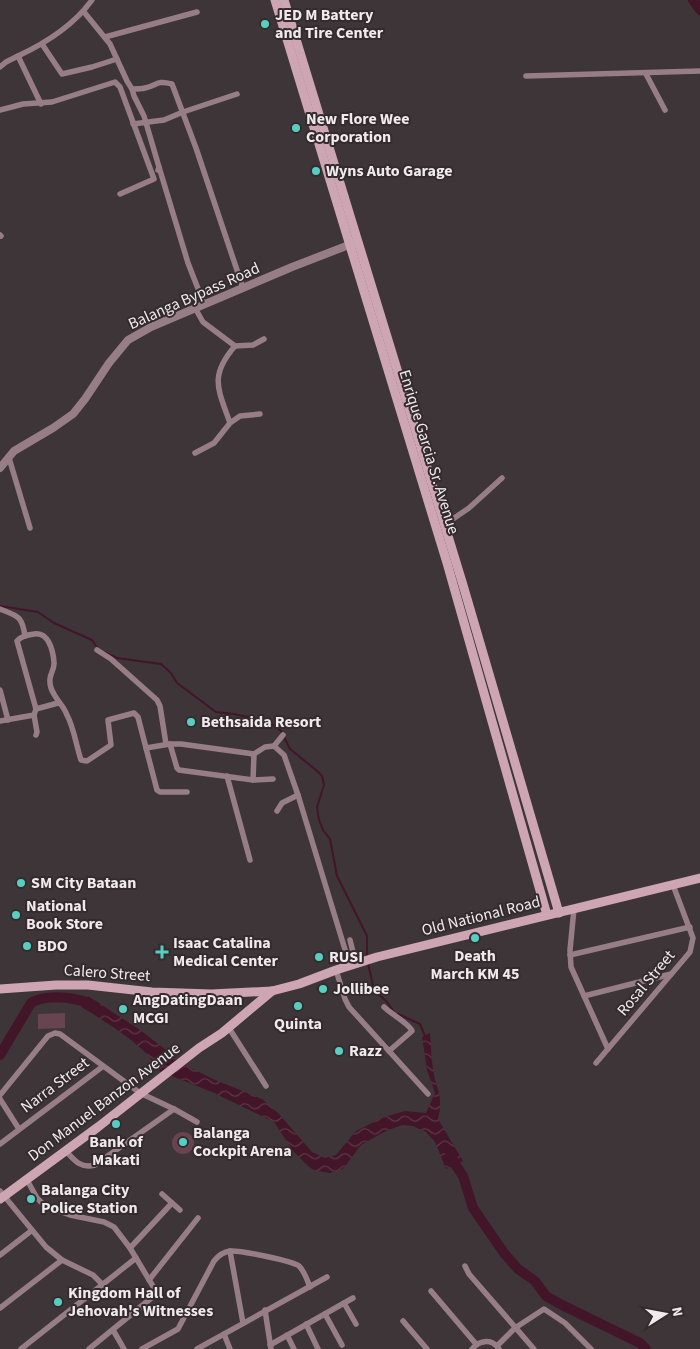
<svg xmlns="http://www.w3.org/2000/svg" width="700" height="1349" font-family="'Source Sans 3',sans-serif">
<defs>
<pattern id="water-waves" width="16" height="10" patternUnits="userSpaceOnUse" patternTransform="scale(1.25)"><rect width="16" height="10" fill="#421528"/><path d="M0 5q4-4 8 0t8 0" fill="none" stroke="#5e3747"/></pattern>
</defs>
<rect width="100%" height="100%" fill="#3e3538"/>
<g fill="#674450">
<path d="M65 1013V1028L38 1029V1014Z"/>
<circle cx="183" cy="1143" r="11"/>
</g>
<path fill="url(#water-waves)" d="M88 996 140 1030 187 1066 213 1079 262 1099 279 1114 312 1152 325 1158 336 1155 356 1131 384 1117 405 1111 426 1113 435 1093 427 1070 422 1037 430 1033C431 1045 431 1057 433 1069 436 1091 444 1094 438 1119L463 1161 446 1169 435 1142 426 1132 413 1126 402 1125 384 1132 361 1145 343 1169 330 1173 312 1170 293 1151 274 1122 212 1092 157 1070C152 1049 99 1018 80 1006Z"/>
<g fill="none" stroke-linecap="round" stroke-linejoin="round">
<g stroke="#421528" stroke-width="2">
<path d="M0 606 38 612 54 623 92 640 98 649"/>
<path d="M104 652 117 658 161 664 171 673 177 683 216 712 234 714 269 722 281 731 290 749 316 770 322 776 324 785 317 807 319 820 323 830 330 839 337 876 367 936V956"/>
<path d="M368 963 374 990 387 1002 394 1012"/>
<path d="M398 1014 420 1024 425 1036"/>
</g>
<g stroke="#421528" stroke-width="10">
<path d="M693 0 700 10"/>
<path d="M0 1055 31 1003C46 993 81 997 96 1007"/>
<path d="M450 1153 455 1164 463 1176 473 1208 504 1253 518 1269 535 1281 546 1296 562 1305 640 1343 646 1349"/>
</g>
<g stroke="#977e86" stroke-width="5.5">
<path d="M84 12 110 44 127 81 132 89C136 89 141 89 145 88 158 85 156 80 172 84L196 148 243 288"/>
<path d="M105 37 197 12"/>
<path d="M42 44 62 74 92 67 117 59"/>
<path d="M0 67 6 62 18 56"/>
<path d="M646 74 665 110"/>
<path d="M526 76 700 71"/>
<path d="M132 89 134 96 144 116 159 167 158 170"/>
<path d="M41 104 18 56C46 43 74 25 92 0"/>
<path d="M0 110 23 104 52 102 115 82 120 87 154 179 120 194"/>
<path d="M133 124 164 120 183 112 237 94"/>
<path d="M159 167 188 263 204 304"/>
<path d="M0 235 1 236"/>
<path d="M195 308 203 322 235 346 253 345 264 339"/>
<path d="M235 346C209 376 218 389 230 423L240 416 260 414"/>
<path d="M195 453 214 443 230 423"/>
<path d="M9 458 30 528"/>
<path d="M444 525 469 508 502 478"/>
<path d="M0 609C18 616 22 616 25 636"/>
<path d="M97 650 111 659 157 700 160 706 166 744"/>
<path d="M0 690 8 720"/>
<path d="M36 709 58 703"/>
<path d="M34 715 37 732 36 735"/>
<path d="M0 721 34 715 36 709 17 641C21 636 27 635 34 634 48 631 53 650 54 662 55 671 47 675 51 688 56 701 63 704 67 715 74 728 76 745 81 760L87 761 111 745 108 720 134 713 138 717 146 748 170 744H181L254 754"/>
<path d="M170 744 177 768 179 770 253 780 273 779"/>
<path d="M274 746 283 735"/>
<path d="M146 748 157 790 160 792H187"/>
<path d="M254 754 265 747 274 746 284 755 298 795 350 966"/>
<path d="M227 776 250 860"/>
<path d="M253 780 254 754"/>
<path d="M277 811 282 803 298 795"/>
<path d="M574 909 570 950 571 967 608 1049"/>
<path d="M350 940 356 964"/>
<path d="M570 955 690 927"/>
<path d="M336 970 345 999 349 1007 428 1094"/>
<path d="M584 996 671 974"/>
<path d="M384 1007C391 1014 410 1024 412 1031L389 1051"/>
<path d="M229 1028 266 1086"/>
<path d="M596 1063 690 952 693 938 673 885"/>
<path d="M0 1095 48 1036 55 1033 60 1034 140 1093 174 1109 197 1122"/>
<path d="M0 1099 19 1129"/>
<path d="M0 1144 102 1067"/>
<path d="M66 1151C75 1161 81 1169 95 1165L174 1109"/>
<path d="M27 1180 37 1198 45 1206 70 1215 104 1222 114 1227 130 1248 154 1288 155 1295 89 1349"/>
<path d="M0 1191 46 1247 62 1260 93 1275 103 1285"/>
<path d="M162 1194 180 1210"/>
<path d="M130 1248 172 1203"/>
<path d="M230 1251 243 1323"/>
<path d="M0 1255 31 1231"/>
<path d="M465 1266 469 1274 534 1349"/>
<path d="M149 1280 198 1218"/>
<path d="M431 1291 476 1344"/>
<path d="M344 1303 356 1324"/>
<path d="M0 1308 62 1260"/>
<path d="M265 1310 271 1349"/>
<path d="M325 1314 342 1345"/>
<path d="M403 1321 427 1349"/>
<path d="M306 1324 318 1349"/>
<path d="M113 1330 124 1349"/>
<path d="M224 1334 230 1349"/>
<path d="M287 1335 294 1349"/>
<path d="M270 1345 353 1298"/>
<path d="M497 1346 515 1328 544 1309 565 1323 591 1349"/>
<path d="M21 1349 136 1258"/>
<path d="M142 1349 178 1329 214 1261C218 1256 222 1252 230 1251 239 1250 293 1261 299 1266 305 1272 307 1280 310 1287"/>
<path d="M197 1349 327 1277"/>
<path d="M472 1349C480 1340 492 1338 499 1349"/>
</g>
<path stroke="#977e86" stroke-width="8" d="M0 468 14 451 53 428 73 414 85 399 109 363 128 340 151 327 292 267 354 243"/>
<g stroke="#cda5b3" stroke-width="9">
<path d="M275 0 447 563 547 915"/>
<path d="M284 0 463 585 559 913"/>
<path d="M0 989 56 985H88L152 992 211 994 272 991 299 984 336 970 377 957 700 878"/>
<path d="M0 1199 98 1127 199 1048 222 1033 272 991"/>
</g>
</g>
<g fill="#58cec0" stroke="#342b2e" stroke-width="2">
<circle cx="265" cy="24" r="5"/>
<circle cx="296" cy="128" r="5"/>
<circle cx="316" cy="171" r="5"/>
<circle cx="191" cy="722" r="5"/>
<circle cx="21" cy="883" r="5"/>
<circle cx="16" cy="915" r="5"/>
<circle cx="475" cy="938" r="5"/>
<circle cx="27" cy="946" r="5"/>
<path d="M159.5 944.5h5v5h5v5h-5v5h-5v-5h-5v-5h5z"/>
<circle cx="319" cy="957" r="5"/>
<circle cx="323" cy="989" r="5"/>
<circle cx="298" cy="1006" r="5"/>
<circle cx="123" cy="1009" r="5"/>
<circle cx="339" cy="1051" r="5"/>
<circle cx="116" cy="1124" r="5"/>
<circle cx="183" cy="1142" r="5"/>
<circle cx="31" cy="1199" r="5"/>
<circle cx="58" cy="1302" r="5"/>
</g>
<g text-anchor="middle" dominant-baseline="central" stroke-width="4" stroke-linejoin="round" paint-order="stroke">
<g font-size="16" font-weight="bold" fill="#f0eaec" stroke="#342b2e" text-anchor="start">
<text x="275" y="15">JED M Battery<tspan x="275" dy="18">and Tire Center</tspan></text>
<text x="306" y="119">New Flore Wee<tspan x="306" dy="18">Corporation</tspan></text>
<text x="326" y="171">Wyns Auto Garage</text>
<text x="201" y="722">Bethsaida Resort</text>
<text x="31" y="883">SM City Bataan</text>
<text x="26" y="906">National<tspan x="26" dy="18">Book Store</tspan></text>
<text x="173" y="943">Isaac Catalina<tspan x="173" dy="18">Medical Center</tspan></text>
<text x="37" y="946">BDO</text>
<text x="475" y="956" text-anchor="middle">Death<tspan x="475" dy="18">March KM 45</tspan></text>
<text x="329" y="957">RUSI</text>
<text x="333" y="989">Jollibee</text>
<text x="133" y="1000">AngDatingDaan<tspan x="133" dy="18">MCGI</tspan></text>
<text x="298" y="1024" text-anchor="middle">Quinta</text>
<text x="349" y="1051">Razz</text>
<text x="193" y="1133">Balanga<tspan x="193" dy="18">Cockpit Arena</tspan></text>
<text x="116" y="1142" text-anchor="middle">Bank of<tspan x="116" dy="18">Makati</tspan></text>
<text x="41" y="1190">Balanga City<tspan x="41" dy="18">Police Station</tspan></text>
<text x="68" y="1293">Kingdom Hall of<tspan x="68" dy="18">Jehovah's Witnesses</tspan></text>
</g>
<g font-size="16" fill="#f0eaec" stroke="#342b2e">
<text transform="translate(194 296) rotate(-24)">Balanga Bypass Road</text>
<text transform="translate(429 452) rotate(73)">Enrique Garcia Sr. Avenue</text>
<text transform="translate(481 916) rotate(-14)">Old National Road</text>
<text transform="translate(107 973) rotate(4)">Calero Street</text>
<text transform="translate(646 983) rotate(-50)">Rosal Street</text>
<text transform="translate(55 1085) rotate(-37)">Narra Street</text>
<text transform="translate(104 1102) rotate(-37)">Don Manuel Banzon Avenue</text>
</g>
</g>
<g transform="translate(665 1314) rotate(79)" stroke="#342b2e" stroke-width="4" paint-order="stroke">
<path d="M0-4L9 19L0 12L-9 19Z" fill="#f0eaec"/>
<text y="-8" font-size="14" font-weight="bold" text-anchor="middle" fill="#f0eaec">N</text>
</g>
</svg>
